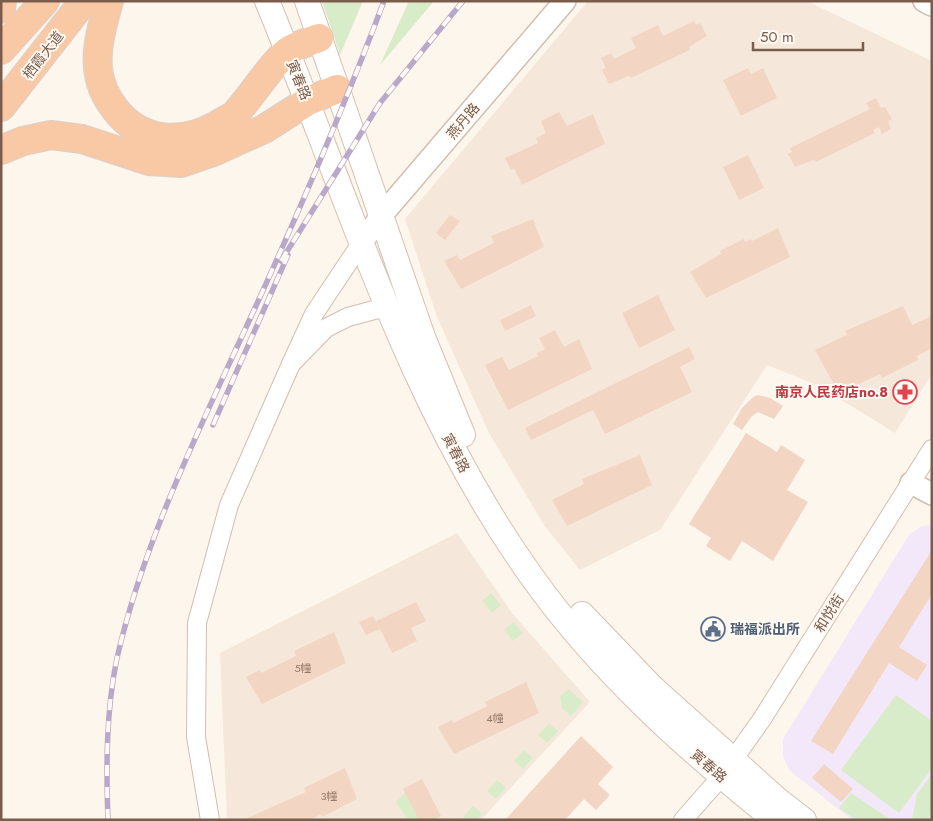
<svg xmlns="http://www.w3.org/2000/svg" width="933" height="821" font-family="Jost,'Noto Sans SC',sans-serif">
<rect width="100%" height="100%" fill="#fdf6ec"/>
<g fill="#f5e8da">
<path d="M588 1H807L932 61V374L895 433 817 385 767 365 660 530 580 570 544 525 489 433 437 317 405 219Z"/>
<path d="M457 533 512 613 590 702 481 820H227L220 653Z"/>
</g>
<path fill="#f3e8fa" d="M932 525V820H852L789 770 783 756V739L909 535 922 526Z"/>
<g fill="#d8ecc9">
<path d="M322 1H363L340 55Z"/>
<path d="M409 1H434L380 65Z"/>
<path d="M491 593 501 605 492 613 482 601Z"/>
<path d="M513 622 523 633 513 641 504 630Z"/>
<path d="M569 689 583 702 571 716 562 708 560 696Z"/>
<path d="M896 695 932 721V768L899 813 841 770Z"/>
<path d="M549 723 558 731 547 743 538 735Z"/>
<path d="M524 750 533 758 523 769 514 761Z"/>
<path d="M932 774V805L929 820H912L917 794Z"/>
<path d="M497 780 506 788 496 799 487 791Z"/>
<path d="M405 793 419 820H406L407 818 396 802Z"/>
<path d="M851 793 891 820H856L839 808Z"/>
<path d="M473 806 482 814 477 820H466L463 817Z"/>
</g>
<g fill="#f3d5c3">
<path d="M694 21 696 25 700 23 707 36 689 47 690 50 631 78 629 76 609 84 602 70 606 68 601 58 611 53 614 59 636 48 631 38 658 25 663 36Z"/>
<path d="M748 68 751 74 763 68 777 98 741 116 723 80Z"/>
<path d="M876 98 881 108 885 107 892 119 888 121 891 129 882 134 879 127 873 130 875 133 816 162 814 160 795 167 788 154 792 152 790 148 870 109 866 103Z"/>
<path d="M559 112 567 126 593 114 605 144 522 185 514 168 511 170 505 158 538 143 536 138 546 133 541 121Z"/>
<path d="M748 155 764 188 739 200 723 167Z"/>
<path d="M450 215 460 221 445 240 436 233Z"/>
<path d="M533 219 544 247 461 289 444 261 457 255 460 260 494 243 491 236Z"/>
<path d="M778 228 790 257 706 298 690 272 721 254 720 251 744 239 745 242 751 239 752 241Z"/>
<path d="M658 295 675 330 639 348 622 313Z"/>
<path d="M531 305 536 316 505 331 500 320Z"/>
<path d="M903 306 912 325 932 316V348L917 356 918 360 882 378 880 374 844 391 842 387 837 390 815 350 847 335 845 331Z"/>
<path d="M555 330 564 347 579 339 592 369 508 410 485 365 502 357 509 370 538 356 537 353 545 349 539 338Z"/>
<path d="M689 347 695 359 680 367 692 392 605 434 593 410 531 440 525 428Z"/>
<path d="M758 395 770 398 783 406 774 419 758 412 752 416 742 430 733 424 742 408 753 397Z"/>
<path d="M746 433 777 452 781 445 805 460 787 490 808 502 773 561 742 541 730 561 706 546 711 538 689 524Z"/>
<path d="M640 455 652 485 567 526 552 500 584 484 582 479Z"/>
<path d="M932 550V594L899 647 927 665 917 681 889 663 833 754 811 741Z"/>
<path d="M416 602 426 621 411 628 417 641 392 653 376 621Z"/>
<path d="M373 616 380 629 366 635 359 622Z"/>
<path d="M334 632 346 663 262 704 246 677 260 670 261 673 296 656 294 651Z"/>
<path d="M526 682 539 713 454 754 438 727 452 720 453 723 487 706 485 702Z"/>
<path d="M581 736 613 767 598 784 610 795 596 810 584 799 565 820H505Z"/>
<path d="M824 764 853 789 841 802 812 778Z"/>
<path d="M345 768 357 799 322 817 321 814 310 820H243L306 792 304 788Z"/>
<path d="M422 779 441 816 433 820H419L403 789Z"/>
</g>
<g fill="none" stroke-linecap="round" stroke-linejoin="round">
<g stroke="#d1beb0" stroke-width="20">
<g id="minor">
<path d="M362 242 314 314 291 364 326 328 348 317 389 306"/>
<path d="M210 820 196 737 197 623 229 505 291 364"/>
<path d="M683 820 721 777 762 719 932 449"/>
</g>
</g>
<g stroke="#d1beb0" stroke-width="24">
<g id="tertiary">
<path d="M924 1 932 5"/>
<path d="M362 242 381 216 565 1"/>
<path d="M911 483 932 494"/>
</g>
</g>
<g stroke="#d6c0b0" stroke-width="26">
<g id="secondary">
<path d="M267 1C348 196 408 404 532 577 599 671 686 749 775 820"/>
<path d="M307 1 423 337 463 435"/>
<path d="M582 614 652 687 778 800 804 820"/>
</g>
</g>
<g stroke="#dad1cd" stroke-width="30">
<g id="trunk">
<path d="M109 1C97 44 87 79 120 115 147 144 185 143 217 125 223 121 231 118 236 113 251 97 272 63 288 51 296 45 309 42 319 38"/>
<path d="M1 9 2 1"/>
<path d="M1 50 45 1"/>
<path d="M1 107 84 1"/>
<path d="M1 150 23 141 51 135 82 139 149 161 181 163 213 152 264 129 308 101 337 89"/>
</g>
</g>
<use href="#minor" stroke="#fff" stroke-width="18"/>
<use href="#tertiary" stroke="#fff" stroke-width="21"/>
<use href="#secondary" stroke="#fff" stroke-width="24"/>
<use href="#trunk" stroke="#f9c8a4" stroke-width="28"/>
<g stroke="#b9a8c9" stroke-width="5.5">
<g id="rail">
<path d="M281 261 380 103 463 1"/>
<path d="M213 425 288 255"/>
<path d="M108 820C106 766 106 711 117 658 145 536 203 422 255 308 301 207 345 105 384 1"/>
</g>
</g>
<use href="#rail" stroke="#fffaf3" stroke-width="4" stroke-dasharray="11" stroke-linecap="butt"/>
</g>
<defs>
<g id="pharmacy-ring" transform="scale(1.25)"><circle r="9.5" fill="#fffaf3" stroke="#e0444e" stroke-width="1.5"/><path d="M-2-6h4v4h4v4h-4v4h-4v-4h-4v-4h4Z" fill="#e0444e"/></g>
<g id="civic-ring" transform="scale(1.25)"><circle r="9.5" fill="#fffaf3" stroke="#5c6f8a" stroke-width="1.5"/><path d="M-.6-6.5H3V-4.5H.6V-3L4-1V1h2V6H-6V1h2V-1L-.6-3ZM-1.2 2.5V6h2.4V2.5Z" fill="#5c6f8a"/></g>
</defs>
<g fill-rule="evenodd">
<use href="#pharmacy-ring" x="905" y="392"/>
<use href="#civic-ring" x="713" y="629"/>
</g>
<g text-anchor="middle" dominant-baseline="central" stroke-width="4" stroke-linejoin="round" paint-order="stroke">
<g font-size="11" fill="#987a6a">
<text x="303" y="668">5幢</text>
<text x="495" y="718">4幢</text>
<text x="329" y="796">3幢</text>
</g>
<g font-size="14" fill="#7a5c4d" stroke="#fffaf3">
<text transform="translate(43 55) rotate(-52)">栖霞大道</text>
<text transform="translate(299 80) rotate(68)">寅春路</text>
<text transform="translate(463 121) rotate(-50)">燕丹路</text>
<text transform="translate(456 453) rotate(62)">寅春路</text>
<text transform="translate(829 613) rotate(-58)">和悦街</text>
<text transform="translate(709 766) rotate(41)">寅春路</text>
</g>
<g font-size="14" font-weight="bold" fill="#be3a42" stroke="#fffaf3" text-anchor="end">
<text x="888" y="392">南京人民药店no.8</text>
</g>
<g font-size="14" font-weight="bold" fill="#4e5e75" stroke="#fffaf3" text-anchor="start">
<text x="730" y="629">瑞福派出所</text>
</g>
</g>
<rect width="933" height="821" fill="none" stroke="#7a5c4d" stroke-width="5"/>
<path d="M753 42v8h110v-8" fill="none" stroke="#7a5c4d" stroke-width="2.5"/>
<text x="760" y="42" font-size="15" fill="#7a5c4d" stroke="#fffaf3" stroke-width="4" paint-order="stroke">50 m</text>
</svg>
